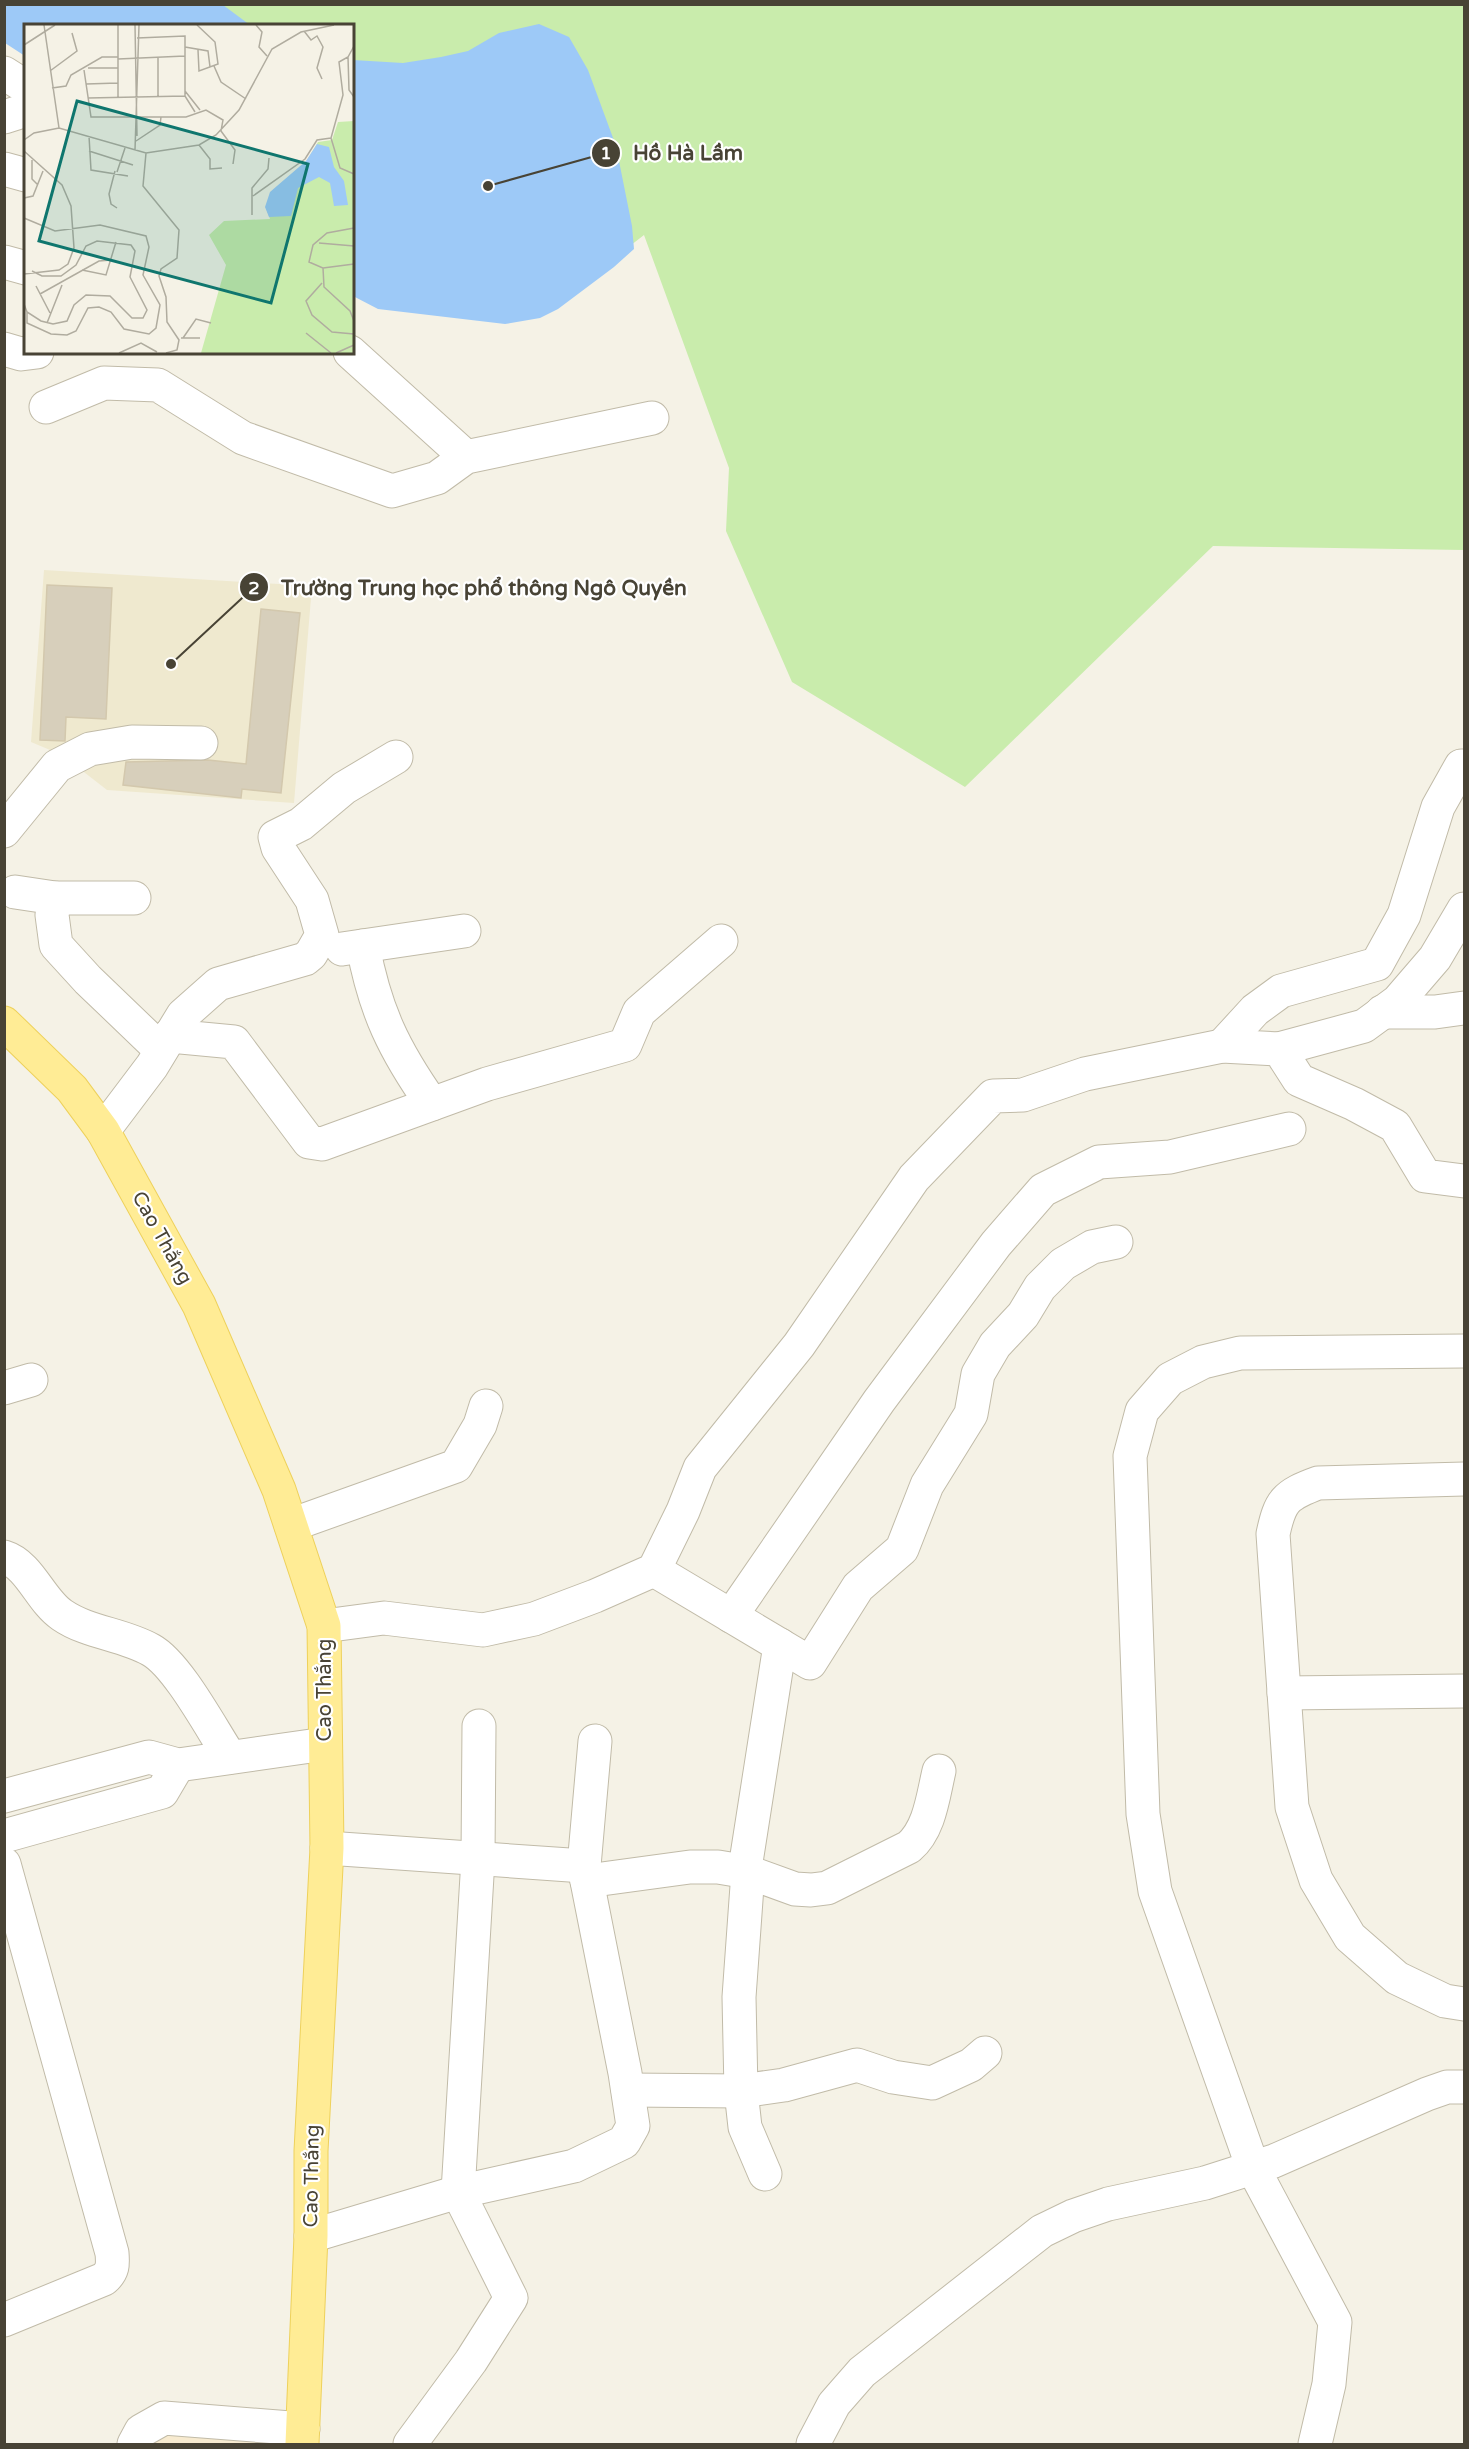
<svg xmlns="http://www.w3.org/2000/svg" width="1469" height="2449" font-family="'Varela Round',sans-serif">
<rect width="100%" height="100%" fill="#f5f2e6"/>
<path fill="#f8ebd0" d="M168 2434 281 2442V2444H149Z"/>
<path fill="#efe9cf" d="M44 570 312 586 294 803 107 790 62 755 31 742Z"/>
<path fill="#c9ecac" d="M4 5H1464V550L1213 546 965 787 792 682 726 531 729 468 644 235 555 304 352 290V26H26Z"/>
<g fill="#9dc9f7">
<path d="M4 5H223L250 25 26 26 25 56 5 43Z"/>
<path d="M539 24 569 37 588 70 616 146 632 226 634 249 614 267 558 309 540 318 505 324 378 309 353 296V60L403 63 441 57 468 51 499 33Z"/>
</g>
<g fill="#d7cfbb" stroke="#d3c8ad" stroke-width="1.5">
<path d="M47 585 112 588 106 719 66 717 65 741 40 740Z"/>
<path d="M261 609 300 613 281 793 242 789 241 798 123 785 126 762 208 760 246 764Z"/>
</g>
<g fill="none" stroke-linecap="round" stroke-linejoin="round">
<g stroke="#c1bba8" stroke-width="35">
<g id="minor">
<path d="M4 73 26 87"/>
<path d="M4 117 26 110"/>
<path d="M4 169 26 175"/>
<path d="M4 262 26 268"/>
<path d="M4 349 21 354 37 352"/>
<path d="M350 352 466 457"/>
<path d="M46 407 104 383 158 385 243 438 392 491 437 478 466 457 652 418"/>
<path d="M4 831 57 766 90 749 132 742 201 743"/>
<path d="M15 892 55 898H134"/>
<path d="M55 898 52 915 56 945 88 980 161 1050"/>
<path d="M363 946C375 1011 394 1050 432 1104"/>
<path d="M342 949 464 931"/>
<path d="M1382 1012H1435L1464 1008"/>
<path d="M171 1034 181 1037 234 1042 309 1142 322 1144 487 1084 625 1045 639 1012 721 941"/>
<path d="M1222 1046 1255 1010 1281 991 1377 964 1404 915 1438 807 1461 766"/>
<path d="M1279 1049 1364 1026 1398 1001 1435 958 1464 909"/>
<path d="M103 1131 152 1066 183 1015 218 984 305 959 311 954 322 935 312 900 278 848 275 837 301 824 344 788 396 757"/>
<path d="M4 1388 31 1380"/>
<path d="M1464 1479 1318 1483C1285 1495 1280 1501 1273 1534L1292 1807 1316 1880 1350 1937 1397 1978 1445 2001 1464 2004"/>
<path d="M291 1525 456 1466 480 1425 486 1406"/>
<path d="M4 1557C30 1565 40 1600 62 1615 88 1633 123 1634 151 1650 178 1665 212 1730 230 1757"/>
<path d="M654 1570 810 1663 858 1587 902 1549 927 1485 971 1414 978 1374 995 1345 1023 1315 1040 1287 1063 1264 1092 1247 1116 1242"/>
<path d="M731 1616 879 1401 996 1244 1043 1190 1099 1162 1170 1157 1289 1129"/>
<path d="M324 1626 384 1618 483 1630 534 1619 595 1596 654 1570 683 1511 700 1468 799 1345 914 1178 993 1096 1023 1095 1085 1074 1222 1046 1279 1049 1299 1080 1354 1104 1395 1126 1425 1176 1464 1181"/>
<path d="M1284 1693 1464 1691"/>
<path d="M4 1796 149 1757 178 1765 325 1744"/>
<path d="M4 1836 162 1792 178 1765"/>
<path d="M327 1848 584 1866"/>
<path d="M4 1864 112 2253C113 2265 113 2271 104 2279L4 2320"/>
<path d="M587 1881 690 1867H718L748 1872 795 1889 811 1890 827 1888 909 1847C930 1829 933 1796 939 1771"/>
<path d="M628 2090 741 2091 784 2085 857 2065 893 2077 932 2083 971 2065 985 2053"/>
<path d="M765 2174 745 2127 741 2091 739 1997 748 1872 746 1862 780 1645"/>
<path d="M311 2236 458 2192 574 2166 624 2142 633 2126 625 2073 584 1866 595 1741"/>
<path d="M134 2444 141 2431 164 2418 303 2429"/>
<path d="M410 2444 471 2361 511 2298 458 2192 478 1859 479 1726"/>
<path d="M813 2444 834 2404 862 2372 1042 2231 1073 2216 1108 2204 1205 2183 1274 2161 1427 2094 1447 2087H1464"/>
<path d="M1315 2444 1329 2384 1335 2322 1253 2168 1155 1891 1143 1814 1130 1456 1142 1411 1170 1379 1203 1362 1240 1353 1464 1351"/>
</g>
</g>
<g stroke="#eed15b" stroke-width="35">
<path id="major" d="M4 1023 72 1089 103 1131 199 1305 279 1490 324 1626 327 1848 311 2151V2236L302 2444"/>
</g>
<use href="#minor" stroke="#fff" stroke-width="33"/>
<use href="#major" stroke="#ffec95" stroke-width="33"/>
</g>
<g text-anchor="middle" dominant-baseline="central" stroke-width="4.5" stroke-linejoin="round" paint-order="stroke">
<g font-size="20" fill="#484335" stroke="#fff">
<text transform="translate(162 1238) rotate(61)">Cao Thắng</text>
<text transform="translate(325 1690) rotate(-90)">Cao Thắng</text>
<text transform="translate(312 2176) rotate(-89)">Cao Thắng</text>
</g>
</g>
<g transform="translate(24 24)">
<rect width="330" height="330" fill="#f5f2e6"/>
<path d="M330 97V329H177L202 241 185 211 200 197 246 195 242 184 282 138 294 118 308 116 314 98Z" fill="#c9ecac"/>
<path d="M293 120 305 123 310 143 320 157 324 181 310 182 306 159 295 153 274 164 267 192 245 193 241 183 246 168 282 137Z" fill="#9dc9f7"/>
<path fill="none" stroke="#b0ac9f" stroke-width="1.5" d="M20 1 35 104M94 1V73M111 1 113 112M173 1 191 18 194 40 175 47 174 26M232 1 238 8 235 23 243 32M280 7 287 16 293 12 299 23 293 44 298 55M113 14 161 12V72M0 21 31 1M161 23 184 27 186 43M324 33 325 66 330 73M94 35 161 32M190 42 197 58 222 75M64 44H94M60 46 67 93H162L182 86 199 96 197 107 211 126 209 140M26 47 53 27 48 9M62 60 94 59M28 64 42 62 47 51 78 33H94M161 67 176 86M134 73V34M64 74 161 72 171 88M65 112 67 146 104 152M307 114 319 71 315 38 324 33 330 22M307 114 316 144 330 150M0 116 10 109 35 104 122 129 175 121 192 111 215 86 248 25 277 8 310 1M112 117 136 101 137 93M175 121 186 135V145L198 144M111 126 115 1M0 127 38 161 47 182 50 224 44 240 35 246 0 250M65 127 109 141M122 129 119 162 155 206 153 234 137 245 135 252 142 273 143 298 155 316 153 326 142 329M8 136V155L14 161M91 147 85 170 87 180 93 184M93 148 101 124M229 172 281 135 293 116 307 114M0 174 9 172 19 147M228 191V164L244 145 245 134M0 194 31 207 76 201 122 212 125 223 119 251 136 281 132 304 125 310 100 305 87 288 75 283 64 284 52 307 43 311 27 310 3 299V288M330 204 303 209 289 221 285 238 299 244 300 263 326 287 330 297M295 219 330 222M299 244 330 240M58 246 82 251 92 218M298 259 282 277 288 291 308 308 330 310M12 262 26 289M16 270 75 237 87 236M0 280 3 288 17 297 29 300 43 297 50 281 62 271 86 272 108 294H119L123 286 106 253 111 227 107 221 73 217 62 222 52 241 37 252H18L8 247M23 299 38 261M282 309 307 329M157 314H176M159 314 172 295 187 299M95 329 117 319 133 328M312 329 330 321"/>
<path fill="#0f766e" fill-opacity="0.15" stroke="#0f766e" stroke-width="3" d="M53 77 284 140 247 279 15 217Z"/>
<rect width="330" height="330" fill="none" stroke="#484335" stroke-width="3"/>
</g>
<path fill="none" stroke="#484335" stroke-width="2" d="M488 186L606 153M171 664L254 587"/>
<g fill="#484335" stroke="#fff" stroke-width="2">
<circle cx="488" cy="186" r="6"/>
<circle cx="171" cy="664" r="6"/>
<circle cx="606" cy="153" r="15"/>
<circle cx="254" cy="587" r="15"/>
</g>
<g font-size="18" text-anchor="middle" font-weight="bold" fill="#fff">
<text x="606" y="159">1</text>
<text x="254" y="594">2</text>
</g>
<g font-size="21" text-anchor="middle" font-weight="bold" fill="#484335" stroke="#fff" stroke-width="4.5" stroke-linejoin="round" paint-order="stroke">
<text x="688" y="160">Hồ Hà Lầm</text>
<text x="484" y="595">Trường Trung học phổ thông Ngô Quyền</text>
</g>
<rect width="1469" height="2449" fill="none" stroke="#484335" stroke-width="12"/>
</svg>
